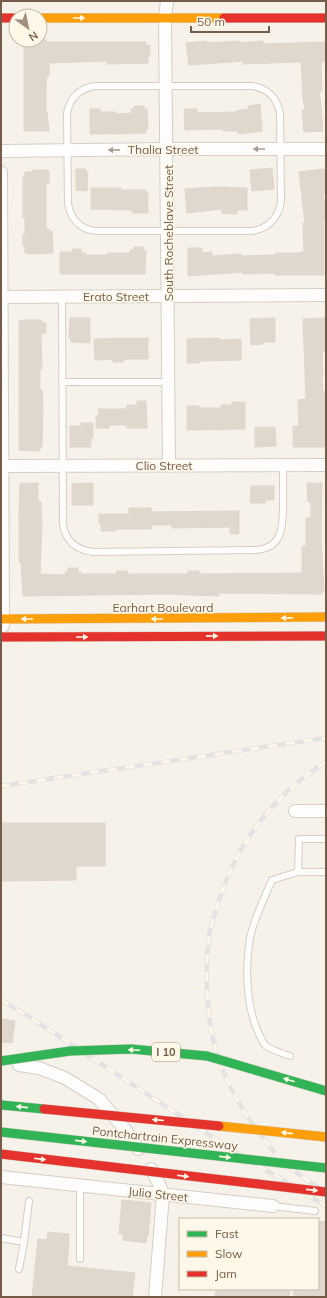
<svg xmlns="http://www.w3.org/2000/svg" width="327" height="1298" font-family="Mulish,sans-serif">
<rect width="100%" height="100%" fill="#f6f2e9"/>
<g fill="#e0d8ce" stroke="#dfd6cb">
<path d="M24 40H46V42H146V45H150V55H148V63L107 64V61L49 63V76H47L46 86V112H47L49 131H24Z"/>
<path d="M206 41 207 43 239 41V43L263 41V44L325 42 324 62H321L322 91H319L321 105 323 131 304 132 302 110H305L303 98 301 62 243 64V61L189 65 186 43Z"/>
<path d="M260 104 262 131 238 134V131H223V129L185 130 184 109H197V113L236 112V111L249 109 248 106Z"/>
<path d="M134 106H144V109H147L148 129H146V133L90 134V109H100V112H116V114L132 113 131 109H134Z"/>
<path d="M272 168 274 189 252 191 250 170Z"/>
<path d="M76 169H86V173H88L87 191 76 190Z"/>
<path d="M324 169 326 191V194H323L326 214V219H324V275H275V273L243 274V272L188 276V248H202V253L212 252V256L241 254V256L275 255V253H301V252H304L303 223H305L299 172Z"/>
<path d="M33 170H48L49 172V183H46V229H49V232L52 231 53 253 29 254V253H25V246H23V234H25V218H23V177H25V172H33Z"/>
<path d="M218 187 247 188V210H237V214L222 213V209L187 213 185 189Z"/>
<path d="M91 188H121V190H146V193H148V213H132V210L91 209Z"/>
<path d="M134 247H143V250H146L145 274H60V252H72V249H81V253H85V255H107V253H130V250H134Z"/>
<path d="M70 318H90V343L71 342V338H69Z"/>
<path d="M275 318V342H263V344L251 345 250 319Z"/>
<path d="M326 318V351H322L323 375H322L323 392H325L326 447H293V426H299L298 400 306 399 303 319Z"/>
<path d="M22 320H42V323H46V333H42L41 336 42 369H40V390H42L43 408 42 447H40V451L19 450V321Z"/>
<path d="M148 338V359H124V362H113V359L95 360 94 339Z"/>
<path d="M219 338V340L241 339V360L200 361V363H187V339Z"/>
<path d="M137 401H146L147 428H127V425H109V428H96V416H99L98 409H126L127 405H137Z"/>
<path d="M232 402H245V429L187 430V406H199V408H221V405H232Z"/>
<path d="M81 423H93V438H91V447H70V426H81Z"/>
<path d="M255 427H275L276 446 255 447Z"/>
<path d="M22 483H38V501L41 502 42 525 40 574 65 575V572H68V568H78V572H81V574H117L116 571H128V574H188V571H199V574L302 573V546H306V518H311V502H308L307 483H322L321 537 324 591H322V594L219 593V596L164 594 23 596 21 562H19V516L20 484Z"/>
<path d="M93 483V505H72V484Z"/>
<path d="M251 486H274V500H265V503H250Z"/>
<path d="M129 508H151V512L239 511V534H230V527L172 528V525H151V529H116V531H101V523H99V514H129Z"/>
<path d="M1 823H105V866H76V880L1 881Z"/>
<path d="M1 1019 15 1021 12 1043 1 1042Z"/>
<path d="M122 1200 151 1203 148 1236H147L146 1243 123 1240V1234H119Z"/>
<path d="M318 1221 326 1222 325 1297 293 1295 294 1289H318Z"/>
<path d="M48 1232 69 1234 68 1241H69L67 1266 135 1273 132 1297H32L38 1239 47 1240Z"/>
<path d="M216 1289H290L289 1297H215Z"/>
</g>
<g fill="none" stroke-linecap="round" stroke-linejoin="round">
<g stroke="#d4cec6" stroke-width="8">
<g id="lane">
<path d="M94 86H252C267 88 277 98 280 113L281 201C279 217 268 229 252 231H96C81 230 70 219 68 203L67 113C70 98 79 89 94 86Z"/>
<path d="M62 296 63 524C65 541 77 550 93 552L254 550C284 549 283 525 283 502 283 490 283 477 283 465"/>
<path d="M62 382H169"/>
<path d="M298 872H326"/>
<path d="M290 1056C284 1054 269 1049 265 1045 262 1042 261 1037 259 1034 246 1007 245 967 250 938 254 918 264 899 272 880L298 872 299 839H326"/>
<path d="M273 1206 315 1211"/>
<path d="M1 1238 24 1242 29 1201"/>
<path d="M80 1259V1185"/>
<path d="M19 1269 24 1242"/>
</g>
</g>
<g stroke="#d4cec6" stroke-width="14">
<g id="street">
<path d="M167 1 165 18 169 465"/>
<path d="M1 151 167 149H326"/>
<path d="M1 172 3 626"/>
<path d="M1 297 326 295"/>
<path d="M1 466 326 465"/>
<path d="M295 811H326"/>
<path d="M19 1065 39 1068 65 1078 99 1099 127 1132 138 1149"/>
<path d="M151 1169 158 1182 163 1194 155 1297"/>
<path d="M1 1177 273 1206"/>
</g>
</g>
<g stroke="#d6cfc7" stroke-width="10">
<path id="fast" d="M1 1105 44 1109"/>
</g>
<g stroke="#d6cfc7" stroke-width="10">
<g id="slow">
<path d="M40 18H224"/>
<path d="M1 619 326 617"/>
</g>
</g>
<g stroke="#d6cfc7" stroke-width="10">
<g id="jam">
<path d="M1 18H16"/>
<path d="M224 18H326"/>
<path d="M1 637 326 636"/>
</g>
</g>
<use href="#lane" stroke="#fefdfc" stroke-width="6"/>
<use href="#street" stroke="#fefdfc" stroke-width="12"/>
<use href="#fast" stroke="#30b455" stroke-width="9"/>
<use href="#slow" stroke="#ff9f0a" stroke-width="9"/>
<use href="#jam" stroke="#e5322d" stroke-width="9"/>
<g stroke="#e5e2e4" stroke-width="4.5">
<g id="rail">
<path d="M326 762C273 795 237 844 218 903 215 914 211 924 209 935 205 971 206 1012 215 1047 224 1081 244 1114 266 1142 270 1147 275 1154 280 1158 294 1171 310 1183 326 1192"/>
<path d="M1 786 326 738"/>
<path d="M1 1000 28 1016 231 1149 326 1206"/>
</g>
</g>
<use href="#rail" stroke="#fff8e9" stroke-width="3" stroke-dasharray="9" stroke-linecap="butt"/>
<g stroke="#d5cdc5" stroke-width="10" stroke-linecap="butt">
<g id="fast-bridge">
<path d="M1 1061 70 1051 131 1049 207 1056 326 1091"/>
<path d="M1 1132 326 1168"/>
</g>
</g>
<g stroke="#d5cdc5" stroke-width="10" stroke-linecap="butt">
<path id="slow-bridge" d="M219 1126 326 1137"/>
</g>
<g stroke="#d5cdc5" stroke-width="10" stroke-linecap="butt">
<g id="jam-bridge">
<path d="M44 1109 219 1126"/>
<path d="M1 1154 326 1192"/>
</g>
</g>
<use href="#fast-bridge" stroke="#30b455" stroke-width="9"/>
<use href="#slow-bridge" stroke="#ff9f0a" stroke-width="9"/>
<use href="#jam-bridge" stroke="#e5322d" stroke-width="9"/>
</g>
<defs><path id="oneway-solid" d="M-6-.8H1V-3.2L6.5 0L1 3.2V.8H-6Z"/></defs>
<g fill="#fff8e9">
<use href="#oneway-solid" transform="translate(79 18)"/>
<use href="#oneway-solid" transform="translate(287 618) rotate(179)"/>
<use href="#oneway-solid" transform="translate(27 619) rotate(180)"/>
<use href="#oneway-solid" transform="translate(157 619) rotate(180)"/>
<use href="#oneway-solid" transform="translate(212 636) rotate(-1)"/>
<use href="#oneway-solid" transform="translate(82 637)"/>
<use href="#oneway-solid" transform="translate(134 1050) rotate(-177)"/>
<use href="#oneway-solid" transform="translate(289 1080) rotate(-163)"/>
<use href="#oneway-solid" transform="translate(22 1107) rotate(-174)"/>
<use href="#oneway-solid" transform="translate(158 1120) rotate(-175)"/>
<use href="#oneway-solid" transform="translate(287 1133) rotate(-174)"/>
<use href="#oneway-solid" transform="translate(81 1141) rotate(6)"/>
<use href="#oneway-solid" transform="translate(225 1157) rotate(6)"/>
<use href="#oneway-solid" transform="translate(40 1159) rotate(7)"/>
<use href="#oneway-solid" transform="translate(183 1176) rotate(7)"/>
<use href="#oneway-solid" transform="translate(312 1190) rotate(6)"/>
</g>
<g fill="#ab9c91">
<use href="#oneway-solid" transform="translate(259 149) rotate(-180)"/>
<use href="#oneway-solid" transform="translate(114 150) rotate(179)"/>
</g>
<g text-anchor="middle" dominant-baseline="central" stroke-width="3" stroke-linejoin="round" paint-order="stroke">
<rect fill="#fff8e9" stroke="#9e8b79" stroke-width="1" x="152" y="1043" width="28" height="18" rx="3"/>
<g font-size="11" font-weight="bold" fill="#745c49">
<text x="166" y="1052">I 10</text>
</g>
<g font-size="12" fill="#745c49" stroke="#fff8e9">
<text x="163" y="149">Thalia Street</text>
<text transform="translate(168 233) rotate(-90)">South Rocheblave Street</text>
<text x="116" y="296">Erato Street</text>
<text x="164" y="465">Clio Street</text>
<text x="163" y="607">Earhart Boulevard</text>
<text transform="translate(165 1138) rotate(6)">Pontchartrain Expressway</text>
<text transform="translate(158 1194) rotate(6)">Julia Street</text>
</g>
</g>
<rect width="327" height="1298" fill="none" stroke="#745c49" stroke-width="4"/>
<rect x="179" y="1218" width="140" height="72" fill="#fff8e9" stroke="#c7baa9"/>
<rect x="187" y="1231" width="20" height="6" fill="#30b455" stroke="#c7baa9"/>
<text x="215" y="1238" font-size="12" fill="#745c49">Fast</text>
<rect x="187" y="1251" width="20" height="6" fill="#ff9f0a" stroke="#c7baa9"/>
<text x="215" y="1258" font-size="12" fill="#745c49">Slow</text>
<rect x="187" y="1271" width="20" height="6" fill="#e5322d" stroke="#c7baa9"/>
<text x="215" y="1278" font-size="12" fill="#745c49">Jam</text>
<g transform="translate(28 28) rotate(147)"><circle r="19" fill="#fff8e9" stroke="#c7baa9"/>
<path d="M0-3L7 15L0 10L-7 15Z" fill="#a29081"/>
<text y="-6" font-size="11" font-weight="bold" text-anchor="middle" fill="#745c49">N</text>
</g>
<path d="M191 26v6h78v-6" fill="none" stroke="#745c49" stroke-width="2"/>
<text x="197" y="26" font-size="12" fill="#745c49" stroke="#fff8e9" stroke-width="3" paint-order="stroke">50 m</text>
</svg>
